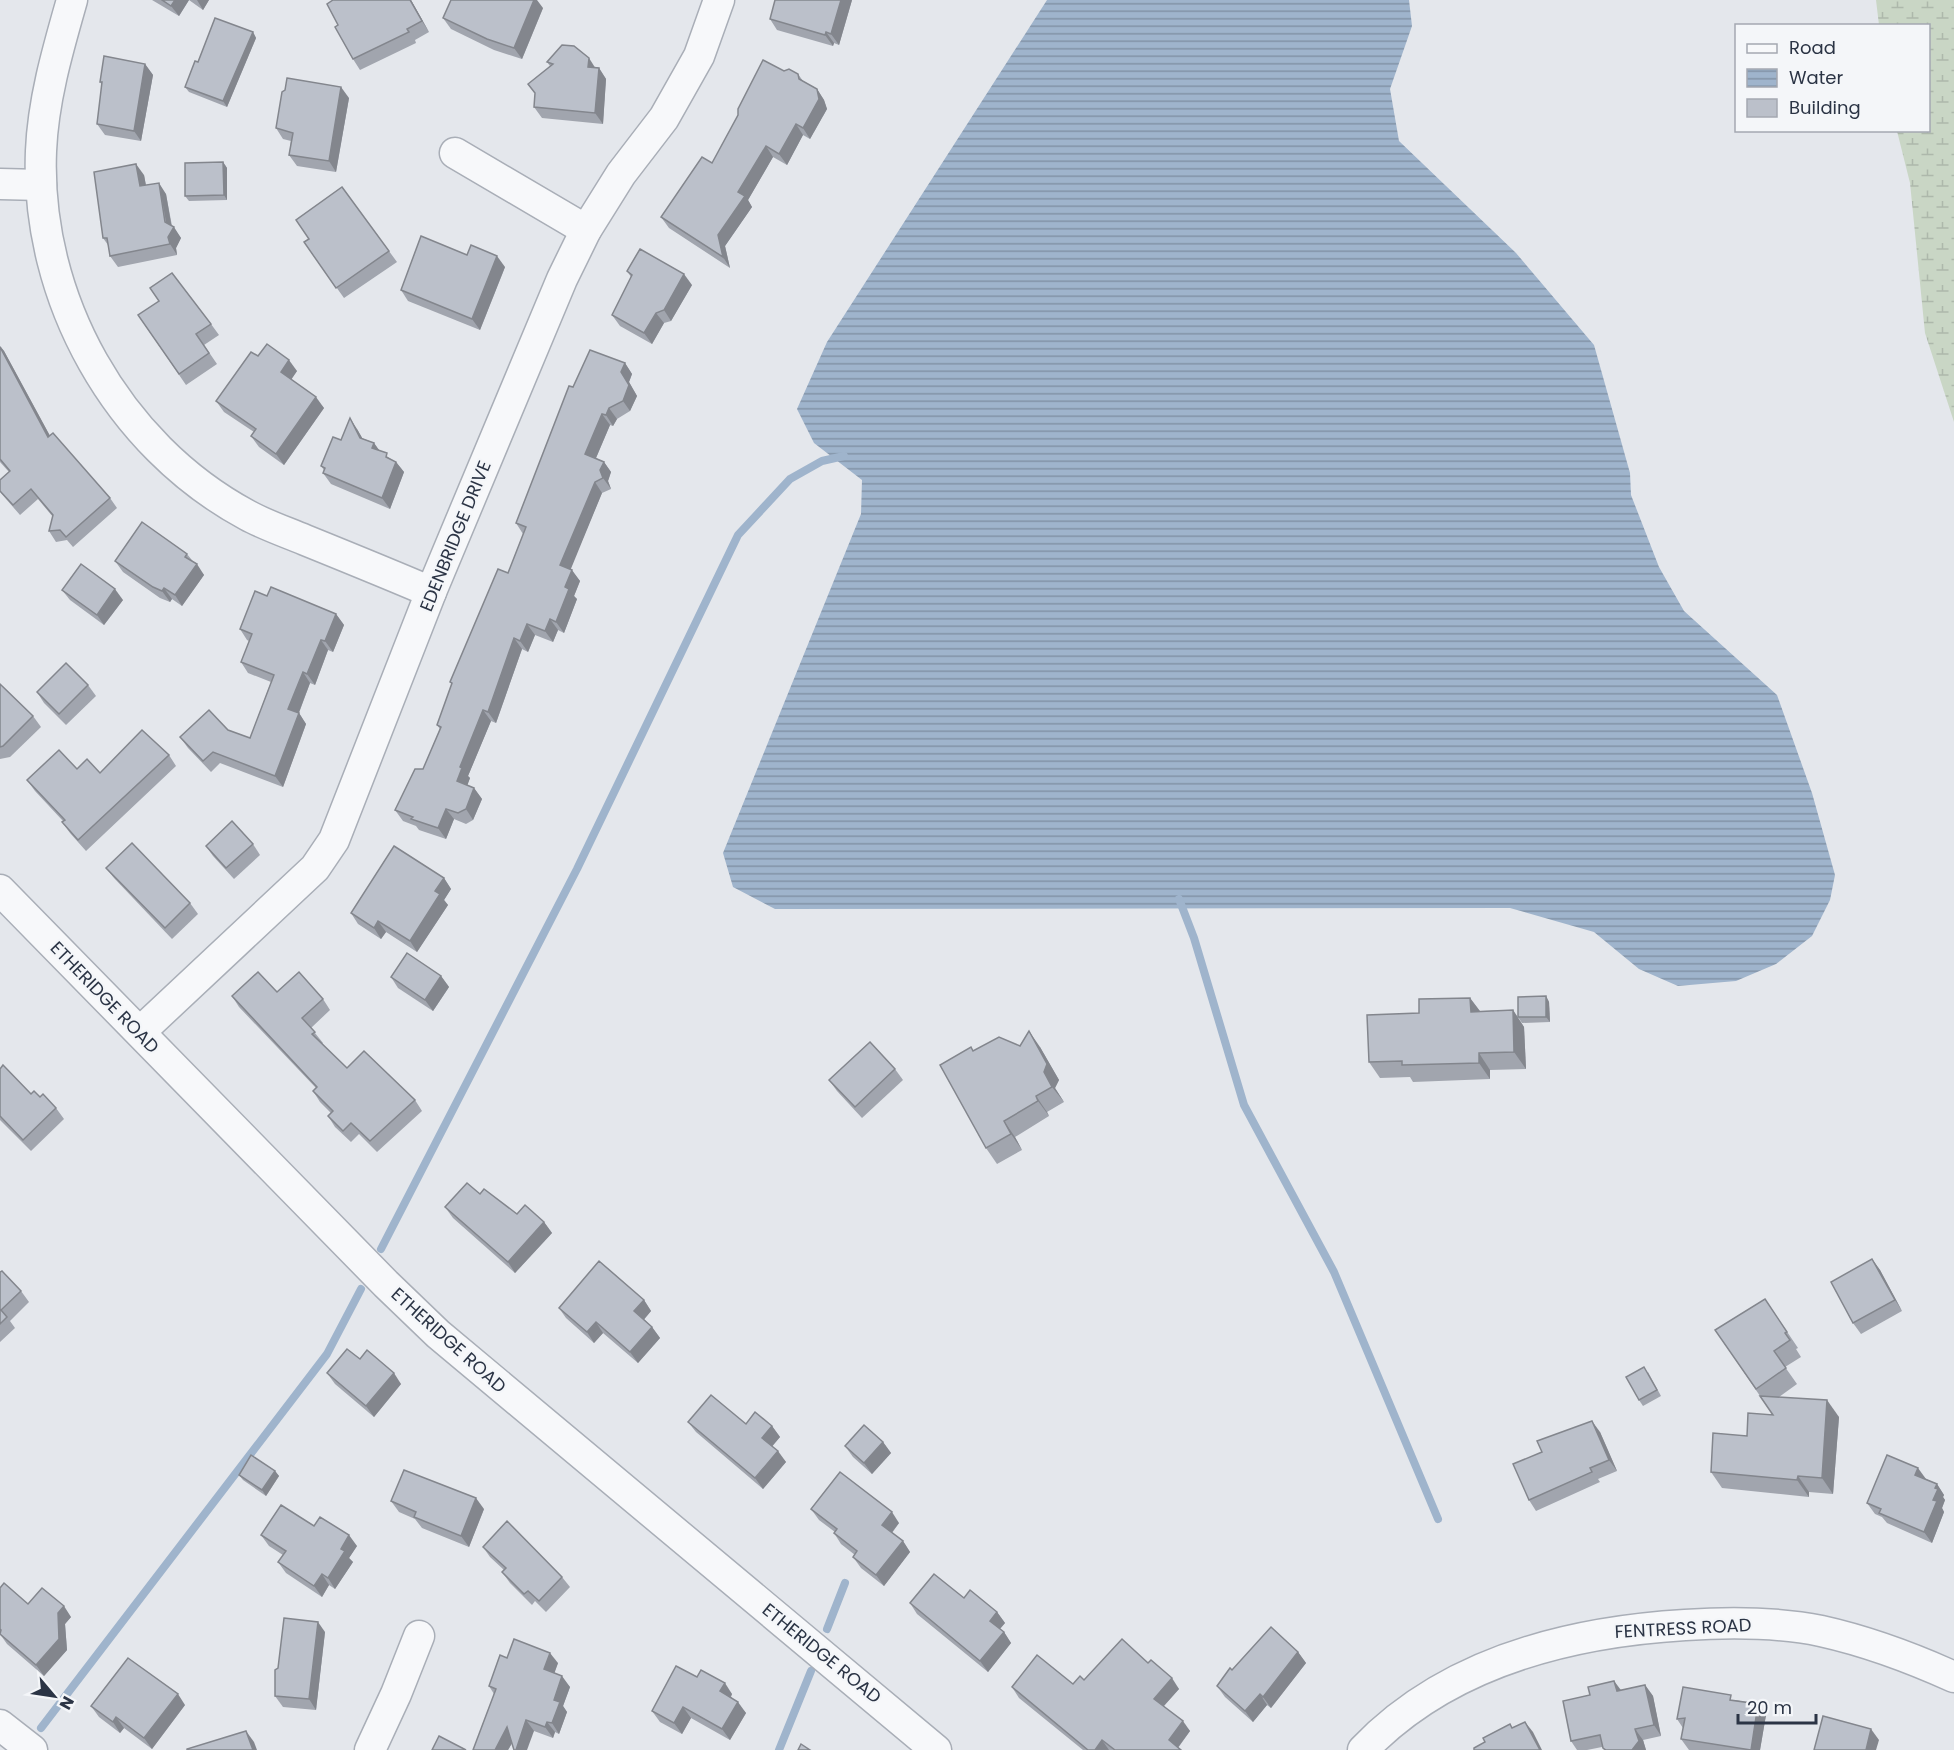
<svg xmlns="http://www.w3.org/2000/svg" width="1954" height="1750" font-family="Poppins,sans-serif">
<defs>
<pattern id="wetland-marsh" width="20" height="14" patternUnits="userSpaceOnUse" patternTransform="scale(1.5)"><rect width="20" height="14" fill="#c9d6c5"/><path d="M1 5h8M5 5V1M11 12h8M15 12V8" fill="none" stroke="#adb8ab"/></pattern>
<pattern id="water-rules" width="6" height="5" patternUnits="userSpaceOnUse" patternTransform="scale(1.5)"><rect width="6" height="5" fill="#9fb4cc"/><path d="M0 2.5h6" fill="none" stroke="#8293a7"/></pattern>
</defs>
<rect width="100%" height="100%" fill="#e4e7ec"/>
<path fill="url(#wetland-marsh)" d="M1876 0H1954V422L1925 333 1910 183 1897 131 1928 130V26L1879 25Z"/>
<path fill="url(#water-rules)" d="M1047 0H1409L1412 26 1390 89 1399 141 1516 253 1594 345 1630 473 1631 495 1659 567 1684 611 1777 695 1812 793 1835 875 1830 900 1812 936 1776 964 1736 981 1678 986 1639 969 1594 932 1510 908 775 909 733 887 723 853 861 514 862 480 814 443 797 409 827 342Z"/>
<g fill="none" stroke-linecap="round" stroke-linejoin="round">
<g stroke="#9fb4cc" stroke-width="8">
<path d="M1179 899 1194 938 1244 1105 1334 1272 1438 1519"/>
<path d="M381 1249 577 869 738 535 790 479 822 461 844 456"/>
<path d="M827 1629 845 1583"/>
<path d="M41 1728 327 1354 361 1289"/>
<path d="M779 1750 811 1671"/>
</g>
<g stroke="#a9aeb7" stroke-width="33">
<g id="minor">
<path d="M72 0C58 49 43 100 41 151 35 298 117 445 247 515 265 525 286 532 305 540 347 557 389 574 431 592"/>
<path d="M455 153 586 230"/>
<path d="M0 184 41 185"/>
<path d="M0 890 386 1284 438 1334 936 1750"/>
<path d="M140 1032 315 868 334 840 431 592 562 279 586 230 621 174 664 118 699 56 719 0"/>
<path d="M0 1725 32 1750"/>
<path d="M370 1750 396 1694 419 1636"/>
<path d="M1363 1750C1447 1662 1569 1632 1685 1625 1730 1622 1777 1622 1821 1631 1866 1641 1912 1658 1954 1677"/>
</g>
</g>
<use href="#minor" stroke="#f7f8fa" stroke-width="30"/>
</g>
<g fill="#a1a5ae">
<path d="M152 0H209L203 10 189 0 179 16Z"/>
<path d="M333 0H411L429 32 415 40 416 43 360 70 353 59Z"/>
<path d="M852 0 839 45 834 43 833 46 777 30 770 19Z"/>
<path d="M543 8 522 59 494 50 451 29 443 18Z"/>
<path d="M253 32 256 38 227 107 189 92 185 87 198 62Z"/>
<path d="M547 62 599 68 606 79 603 124 542 118 534 107 550 66Z"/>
<path d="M145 64 153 75 141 141 105 135 97 124 102 85 100 82Z"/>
<path d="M784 71 798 74 803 81 817 89 824 100 827 109 810 139 803 135 787 165 773 157 748 200 752 207 725 246 730 268 669 228 661 217 712 163Z"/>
<path d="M285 90 349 98 336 172 297 166 289 155 291 141 283 139 276 128Z"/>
<path d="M223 162 227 168V200L189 201 185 196Z"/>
<path d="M144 175 146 185 166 194 172 226 181 238 176 248 177 255 118 267 110 256 108 245 103 238Z"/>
<path d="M342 187 397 262 344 298 304 242 309 239Z"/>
<path d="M467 255 505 267 480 330 408 301 401 290Z"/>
<path d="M627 271 692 285 671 321 664 323 652 344 620 326 612 315 631 277Z"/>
<path d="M138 315 211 324 219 335 204 345 217 364 186 385Z"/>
<path d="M0 346 4 351 50 436 110 498 117 508 73 547 67 540 56 542 49 531 53 517 38 499 20 515 0 492V480L9 472 0 462Z"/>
<path d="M258 356 297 371 291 379 324 408 284 465 259 447 251 436 254 432 224 412 216 401Z"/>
<path d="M625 363 632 374 629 382 637 396 630 411 617 419 613 426 610 425 596 458 604 462 611 472 608 481 611 489 602 493 570 569 580 581 574 596 577 599 564 633 558 630 553 642 535 635 528 652 522 649 496 723 491 721 468 776 470 778 467 785 474 788 482 799 473 820 466 824 454 819 446 839 419 830 416 826 403 821 395 810 423 769 440 729 437 725 452 684 450 682 508 573 523 534 516 523 573 387Z"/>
<path d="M357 429 362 438 374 443 379 451 391 459 396 462 404 472 390 509 331 484 323 473 324 470 321 466 341 440Z"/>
<path d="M187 554 204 575 182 606 172 599 170 602 160 598 123 572 115 561Z"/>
<path d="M62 590 123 600 104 625 70 600Z"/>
<path d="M267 596 336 614 344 625 333 652 328 650 315 685 310 683 299 713 306 724 283 787 220 763 211 772 188 748 180 737 228 730 250 738 271 682 248 673 241 662 249 641 247 640 240 629Z"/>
<path d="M0 684 33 716 41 727 10 757 0 759Z"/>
<path d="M88 685 96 696 66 725 44 703 37 692Z"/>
<path d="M169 755 176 766 86 851 70 833 62 822 63 821 35 791 27 780 77 769 100 773Z"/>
<path d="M253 844 260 855 234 879 213 856 206 846Z"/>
<path d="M106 868 190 903 198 914 172 939 114 878Z"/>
<path d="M444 878 451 889 444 900 448 905 417 952 386 932 381 939 358 924 351 913Z"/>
<path d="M441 976 449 987 433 1011 398 988 391 977Z"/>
<path d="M277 992 323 999 330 1010 311 1028 323 1043 322 1044 347 1068 415 1100 422 1111 377 1152 359 1134 351 1142 335 1127 328 1116 331 1113 320 1102 313 1091 316 1088 239 1007 232 996Z"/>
<path d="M1546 996 1549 1002 1550 1022 1522 1023 1518 1017Z"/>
<path d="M1470 998 1480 1011 1513 1010 1524 1027 1526 1069 1490 1070V1079L1413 1082 1410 1077 1380 1078 1369 1062 1419 1013Z"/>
<path d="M1020 1046 1040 1047 1059 1080 1055 1088 1064 1102 1047 1112 1049 1116 1015 1137 1022 1150 997 1164 986 1148 973 1051Z"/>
<path d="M0 1069 31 1094 40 1097 56 1108 64 1119 31 1151 0 1120Z"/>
<path d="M895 1069 903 1080 862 1118 837 1091 829 1080Z"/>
<path d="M445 1207 517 1214 544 1222 552 1233 515 1273 453 1218Z"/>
<path d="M1872 1259 1880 1270 1902 1311 1861 1334 1853 1323Z"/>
<path d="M0 1272 21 1291 29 1302 10 1321 15 1328 0 1342Z"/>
<path d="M1765 1299 1798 1348 1796 1349 1801 1357 1785 1367 1797 1384 1779 1397 1839 1417 1833 1494 1809 1492V1497L1722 1488 1711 1472 1747 1436 1773 1415 1715 1330Z"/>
<path d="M644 1300 651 1311 644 1319 652 1327 660 1338 638 1363 603 1333 594 1343 566 1318 559 1308Z"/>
<path d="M360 1359 401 1384 374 1417 335 1384 327 1373Z"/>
<path d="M1648 1372 1661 1396 1643 1406 1639 1400Z"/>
<path d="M688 1422 746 1424 772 1426 780 1437 772 1446 786 1462 763 1489 696 1432Z"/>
<path d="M1600 1432 1617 1471 1598 1479 1600 1482 1536 1511 1529 1500Z"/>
<path d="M883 1442 891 1453 872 1474 853 1457 845 1446Z"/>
<path d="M275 1471 279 1476 266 1496 243 1480 239 1475Z"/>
<path d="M1926 1479 1937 1484 1944 1495 1943 1497 1945 1500 1942 1508 1944 1512 1932 1543 1887 1523 1882 1517 1875 1514 1867 1503Z"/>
<path d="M391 1501 484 1509 469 1547 422 1528 415 1519 399 1512Z"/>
<path d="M811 1509 899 1523 892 1533 903 1541 910 1552 884 1586 861 1568 853 1557 855 1555 841 1544 834 1533 835 1532 819 1520Z"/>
<path d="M314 1526 357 1546 349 1558 353 1562 335 1589 329 1585 322 1597 286 1573 278 1562 283 1555 269 1546 261 1535Z"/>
<path d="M483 1547 562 1577 570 1587 546 1612 535 1601 532 1605 510 1583 502 1572 504 1570 490 1557Z"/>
<path d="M0 1588 28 1604 71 1617 65 1624 67 1650 44 1676 7 1644 0 1634Z"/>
<path d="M964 1598 997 1612 1005 1623 1000 1629 1004 1632 1011 1643 988 1672 917 1614 910 1603Z"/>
<path d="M325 1632 316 1710 283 1707 275 1696 278 1668Z"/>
<path d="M1298 1652 1306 1663 1271 1708 1267 1705 1253 1722 1225 1697 1217 1686 1232 1670Z"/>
<path d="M507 1658 558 1663 554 1673 570 1687 563 1706 567 1712 559 1734 555 1732 553 1738 534 1731 512 1743 508 1750H473L494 1694 489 1686Z"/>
<path d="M1148 1663 1179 1689 1164 1706 1190 1731 1178 1748 1181 1750H1083L1019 1698 1012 1687 1073 1684 1084 1680Z"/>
<path d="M697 1677 732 1694 731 1697 746 1713 730 1740 691 1718 682 1734 660 1722 652 1711Z"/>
<path d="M1614 1681 1621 1690 1645 1685 1653 1696 1661 1736 1643 1740 1646 1750H1604L1602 1747 1587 1750H1577L1571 1741 1590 1695Z"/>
<path d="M1735 1700 1758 1704 1766 1715 1760 1750H1689L1681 1739 1683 1728 1677 1719Z"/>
<path d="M185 1705 152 1749 124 1728 120 1733 99 1717 91 1706Z"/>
</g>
<g fill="#83868d">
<path d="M175 0H189L179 16 171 6Z"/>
<path d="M197 0H209L203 10Z"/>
<path d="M410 0H411L429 32 422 21Z"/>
<path d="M534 0H537L543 8 522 59 514 48Z"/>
<path d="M841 0H852L839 45 831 34Z"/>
<path d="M253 32 256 38 227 107 223 101Z"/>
<path d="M826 32 834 43 833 46 825 35Z"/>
<path d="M589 58 596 69 588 67Z"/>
<path d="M145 64 153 75 141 141 134 131Z"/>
<path d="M599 68 606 79 603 124 595 113Z"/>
<path d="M341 87 349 98 336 172 329 161Z"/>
<path d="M817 89 824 100 827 109 810 139 803 128Z"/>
<path d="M796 124 803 135 787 165 779 154Z"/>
<path d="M766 146 773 157 748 200 752 207 725 246 730 268 723 257 718 235 738 192Z"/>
<path d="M223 162 227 168V200L224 195Z"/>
<path d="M136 164 144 175 148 197 140 186Z"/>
<path d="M159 183 166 194 172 229 174 227 181 238 176 248 177 255 170 244Z"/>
<path d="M497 256 505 267 480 330 472 319Z"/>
<path d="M684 274 692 285 671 321 664 310Z"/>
<path d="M656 313 664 323 652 344 644 333Z"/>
<path d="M0 346 4 351 56 447 48 437Z"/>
<path d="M289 360 297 371 289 383 281 372Z"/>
<path d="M625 363 632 374 629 382 637 396 630 411 623 401 621 372Z"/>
<path d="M316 397 324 408 284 465 276 454Z"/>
<path d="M609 408 617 419 613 426 606 415Z"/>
<path d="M602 414 610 425 593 465 585 454Z"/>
<path d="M350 418 357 429 368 448 360 438Z"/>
<path d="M374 443 382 454 372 448Z"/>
<path d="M396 462 404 472 390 509 382 498Z"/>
<path d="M604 462 611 472 608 481 611 489 603 478 600 470Z"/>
<path d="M595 482 602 493 568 576 560 565Z"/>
<path d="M197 564 204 575 182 606 175 595Z"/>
<path d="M572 570 580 581 574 596 577 599 564 633 556 622 565 587Z"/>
<path d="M164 588 172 599 170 602 162 591Z"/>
<path d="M115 589 123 600 104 625 97 615Z"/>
<path d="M336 614 344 625 333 652 325 641Z"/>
<path d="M550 619 558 630 553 642 545 631Z"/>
<path d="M527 624 535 635 528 652 520 641Z"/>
<path d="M514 638 522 649 496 723 488 712Z"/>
<path d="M321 640 328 650 315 685 307 674Z"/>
<path d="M303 672 310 683 296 720 288 709Z"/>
<path d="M483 710 491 721 468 776 470 778 465 792 457 781 460 767Z"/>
<path d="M299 713 306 724 283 787 275 776Z"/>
<path d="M474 788 482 799 473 820 466 809Z"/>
<path d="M446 809 454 819 446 839 438 828Z"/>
<path d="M444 878 451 889 444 900 448 905 417 952 410 941 435 891Z"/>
<path d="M378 921 386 932 381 939 374 928Z"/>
<path d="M441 976 449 987 433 1011 425 1000Z"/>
<path d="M1546 996 1549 1002 1550 1022 1546 1017Z"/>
<path d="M1470 998 1482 1014 1471 1012Z"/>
<path d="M1513 1010 1524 1027 1526 1069 1514 1052Z"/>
<path d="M1029 1031 1040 1047 1059 1080 1055 1088 1064 1102 1052 1087 1044 1072Z"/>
<path d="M1479 1053 1490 1070V1079L1479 1063Z"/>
<path d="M1036 1096 1047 1112 1049 1116 1038 1101Z"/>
<path d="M1004 1121 1015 1137 1022 1150 1011 1134Z"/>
<path d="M544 1222 552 1233 515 1273 508 1262Z"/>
<path d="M1872 1259 1880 1270 1902 1311 1895 1300Z"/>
<path d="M644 1300 651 1311 642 1322 634 1311Z"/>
<path d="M596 1322 603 1333 594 1343 587 1332Z"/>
<path d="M652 1327 660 1338 638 1363 630 1352Z"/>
<path d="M394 1373 401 1384 374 1417 366 1406Z"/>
<path d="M1827 1400 1839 1417 1833 1494 1822 1478Z"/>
<path d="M1592 1421 1600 1432 1617 1471 1609 1460Z"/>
<path d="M772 1426 780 1437 770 1449 762 1438Z"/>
<path d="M883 1442 891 1453 872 1474 864 1463Z"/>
<path d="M778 1451 786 1462 763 1489 755 1478Z"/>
<path d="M1918 1468 1926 1479 1923 1486 1915 1475Z"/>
<path d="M275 1471 279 1476 266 1496 262 1490Z"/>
<path d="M1798 1476 1809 1492V1497L1797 1480Z"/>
<path d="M1937 1484 1944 1495 1943 1497 1945 1500 1942 1508 1944 1512 1932 1543 1924 1532 1933 1500 1935 1488Z"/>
<path d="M476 1498 484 1509 469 1547 461 1536Z"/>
<path d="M892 1512 899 1523 889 1536 882 1525Z"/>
<path d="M349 1535 357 1546 349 1558 353 1562 335 1589 328 1578 341 1549Z"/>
<path d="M903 1541 910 1552 884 1586 876 1575Z"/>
<path d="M322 1574 329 1585 322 1597 314 1586Z"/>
<path d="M64 1606 71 1617 65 1624 67 1650 44 1676 36 1665 58 1613Z"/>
<path d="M997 1612 1005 1623 998 1631 990 1621Z"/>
<path d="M318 1622 325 1632 316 1710 309 1699Z"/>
<path d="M1004 1632 1011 1643 988 1672 980 1661Z"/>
<path d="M1298 1652 1306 1663 1271 1708 1263 1697Z"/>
<path d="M550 1653 558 1663 552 1680 544 1669Z"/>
<path d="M562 1676 570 1687 563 1706 567 1712 559 1734 552 1723 554 1700Z"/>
<path d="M1172 1678 1179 1689 1161 1709 1154 1699Z"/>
<path d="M1614 1681 1622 1692 1617 1691Z"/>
<path d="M725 1683 732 1694 728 1702 720 1691Z"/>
<path d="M1645 1685 1653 1696 1661 1736 1654 1725Z"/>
<path d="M178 1694 185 1705 152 1749 144 1738Z"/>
<path d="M1260 1694 1267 1705 1253 1722 1245 1711Z"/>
<path d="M738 1702 746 1713 730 1740 722 1729Z"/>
<path d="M1758 1704 1766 1715 1760 1750H1751Z"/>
<path d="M683 1707 691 1718 682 1734 674 1723Z"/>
<path d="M116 1717 124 1728 120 1733 113 1722Z"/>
<path d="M526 1720 534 1731 527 1750H516Z"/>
<path d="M1183 1721 1190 1731 1176 1750 1169 1740Z"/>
<path d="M547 1722 555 1732 553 1738 545 1727Z"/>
<path d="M1525 1722 1533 1732 1542 1750H1540Z"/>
<path d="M507 1727 515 1738 508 1750H495Z"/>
<path d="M1635 1729 1643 1740 1646 1750H1632Z"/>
<path d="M1871 1729 1879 1740 1876 1750H1866Z"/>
<path d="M246 1731 254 1742 257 1750H253Z"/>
<path d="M1102 1740 1109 1750H1095Z"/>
</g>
<g fill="#bbc0ca" stroke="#83868d" stroke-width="1.5">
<path d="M162 0H175L171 6Z"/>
<path d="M333 0H410L422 21 407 29 409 32 353 59 335 27 338 25 327 4Z"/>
<path d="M451 0H534L514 48 487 39 443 18Z"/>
<path d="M775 0H841L831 34 826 32 825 35 770 19Z"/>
<path d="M215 18 253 32 223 101 185 87 195 61 198 62Z"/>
<path d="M562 45 574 46 589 58 588 67 599 68 595 113 534 107 535 93 528 84 553 64 547 62Z"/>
<path d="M104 56 145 64 134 131 97 124 102 82H100Z"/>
<path d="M763 60 784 71 789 69 798 74 799 79 817 89 819 99 803 128 796 124 779 154 766 146 738 192 745 196 718 235 723 257 661 217 702 157 712 163 738 115V109Z"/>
<path d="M287 78 341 87 329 161 289 155 293 133 276 128 282 92 285 90Z"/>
<path d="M223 162 224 195 185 196V163Z"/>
<path d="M136 164 140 186 159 183 165 222 174 227 168 237 170 244 110 256 107 238H103L94 172Z"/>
<path d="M342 187 389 251 336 288 304 242 309 239 296 220Z"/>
<path d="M421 236 467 255 471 245 497 256 472 319 401 290Z"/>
<path d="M640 249 684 274 664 310 656 313 644 333 612 315 632 275 627 271Z"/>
<path d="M172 273 211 324 196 334 209 353 179 374 138 315 159 301 150 288Z"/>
<path d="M267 344 289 360 281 372 316 397 276 454 251 436 256 429 216 401 251 352 258 356Z"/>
<path d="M0 347 48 437 53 433 110 498 66 537 60 530 49 531 53 515 31 489 13 505 0 491V480L10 471 0 459Z"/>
<path d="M590 350 625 363 621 372 629 385 623 401 609 408 606 415 602 414 585 454 604 462 600 470 603 478 595 482 560 565 572 570 565 587 569 589 556 622 550 619 545 631 527 624 520 641 514 638 488 712 483 710 460 767 462 768 457 781 474 788 466 809 458 813 446 809 438 828 411 819 413 817 395 810 415 769H423L441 727 437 725 452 683 450 682 498 569 508 573 526 527 516 523 569 386 573 387Z"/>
<path d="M350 418 360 438 374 443 372 448 387 453 386 457 396 462 382 498 323 473 325 468 321 466 333 437 341 440Z"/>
<path d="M142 522 187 554 185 557 197 564 175 595 164 588 162 591 153 587 115 561Z"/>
<path d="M81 564 115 589 97 615 62 590Z"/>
<path d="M271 587 336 614 325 641 321 640 307 674 303 672 288 709 299 713 275 776 213 752 203 761 180 737 209 710 228 730 250 738 274 675 241 662 252 634 240 629 255 591 267 596Z"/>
<path d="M66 663 88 685 59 714 37 692Z"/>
<path d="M0 684 33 716 3 746 0 747Z"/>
<path d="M142 730 169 755 78 840 62 822 65 820 27 780 59 750 77 769 87 759 100 773Z"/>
<path d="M232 821 253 844 226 868 206 846Z"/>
<path d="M132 843 190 903 165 928 106 868Z"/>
<path d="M394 846 444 878 435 891 440 894 410 941 378 921 374 928 351 913Z"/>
<path d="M407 953 441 976 425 1000 391 977Z"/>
<path d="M258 972 277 992 299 972 323 999 302 1018 315 1032 312 1034 347 1068 364 1051 415 1100 370 1141 351 1123 343 1131 328 1116 333 1111 313 1091 317 1087 232 996Z"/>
<path d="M1546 996V1017H1518V997Z"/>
<path d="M1470 998 1471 1012 1513 1010 1514 1052 1479 1053V1063L1402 1065V1061L1369 1062 1367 1015 1419 1013V999Z"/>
<path d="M1029 1031 1047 1064 1044 1072 1052 1087 1036 1096 1038 1101 1004 1121 1011 1134 986 1148 940 1065 971 1047 973 1051 999 1037 1020 1046Z"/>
<path d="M870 1042 895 1069 855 1107 829 1080Z"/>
<path d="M3 1065 31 1094 34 1091 40 1097 43 1094 56 1108 23 1140 0 1116V1069Z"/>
<path d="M467 1183 480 1194 484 1189 517 1214 525 1205 544 1222 508 1262 445 1207Z"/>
<path d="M1872 1259 1895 1300 1853 1323 1831 1282Z"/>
<path d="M599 1261 644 1300 634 1311 652 1327 630 1352 596 1322 587 1332 559 1308Z"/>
<path d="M2 1271 21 1291 1 1310 7 1317 0 1324V1272Z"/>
<path d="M1765 1299 1787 1332 1785 1333 1790 1340 1774 1351 1786 1368 1756 1389 1715 1330Z"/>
<path d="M347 1349 360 1359 367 1350 394 1373 366 1406 327 1373Z"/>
<path d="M1644 1367 1657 1390 1639 1400 1626 1377Z"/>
<path d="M711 1395 746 1424 755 1412 772 1426 762 1438 778 1451 755 1478 688 1422Z"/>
<path d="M1760 1396 1827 1400 1822 1478 1798 1476 1797 1480 1711 1472 1713 1433 1747 1436 1748 1413 1773 1415Z"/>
<path d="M1592 1421 1609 1460 1590 1468 1592 1472 1529 1500 1513 1464 1542 1452 1537 1441Z"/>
<path d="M864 1425 883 1442 864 1463 845 1446Z"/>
<path d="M251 1455 275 1471 262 1490 239 1475Z"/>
<path d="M1887 1455 1918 1468 1915 1475 1937 1484 1935 1488 1938 1489 1933 1500 1937 1501 1924 1532 1879 1513 1881 1509 1867 1503Z"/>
<path d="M404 1470 476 1498 461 1536 414 1517 416 1512 391 1501Z"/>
<path d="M840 1472 892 1512 882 1525 903 1541 876 1575 853 1557 857 1551 834 1533 837 1529 811 1509Z"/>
<path d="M281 1505 314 1526 320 1517 349 1535 341 1549 345 1551 328 1578 322 1574 314 1586 278 1562 286 1551 261 1535Z"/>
<path d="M507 1521 562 1577 539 1601 528 1591 524 1594 502 1572 506 1568 483 1547Z"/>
<path d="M934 1574 964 1598 970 1590 997 1612 990 1621 1004 1632 980 1661 910 1603Z"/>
<path d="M4 1583 28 1604 42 1588 64 1606 58 1613 59 1639 36 1665 0 1634 1 1630 0 1629V1588Z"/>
<path d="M284 1618 318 1622 309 1699 275 1696V1670L278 1668Z"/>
<path d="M1271 1627 1298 1652 1263 1697 1260 1694 1245 1711 1217 1686 1230 1668 1232 1670Z"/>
<path d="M514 1639 550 1653 544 1669 562 1676 554 1700 560 1702 552 1723 547 1722 545 1727 526 1720 516 1750H514L507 1727 495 1750H473L496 1689 489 1686 500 1655 507 1658Z"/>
<path d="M1122 1639 1148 1663 1151 1660 1172 1678 1154 1699 1183 1721 1169 1740 1181 1750H1115L1102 1740 1095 1750H1088L1012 1687 1037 1655 1073 1684 1080 1676 1084 1680Z"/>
<path d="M128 1658 178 1694 144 1738 116 1717 113 1722 91 1706Z"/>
<path d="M676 1666 697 1677 701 1670 725 1683 720 1691 738 1702 722 1729 683 1707 674 1723 652 1711Z"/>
<path d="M1614 1681 1617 1691 1645 1685 1654 1725 1635 1729 1639 1741 1632 1750H1606L1603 1748 1600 1735 1571 1741 1563 1701 1590 1695 1588 1687Z"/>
<path d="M1683 1687 1731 1695 1730 1700 1758 1704 1751 1750 1681 1739 1685 1718 1677 1719Z"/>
<path d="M1823 1716 1871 1729 1866 1750H1814Z"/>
<path d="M1525 1722 1540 1750H1474V1748L1485 1742 1483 1738 1510 1724 1512 1728Z"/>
<path d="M246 1731 253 1750H187V1749Z"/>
<path d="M439 1736 466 1750H432Z"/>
<path d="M801 1744 810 1750H798Z"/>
</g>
<g text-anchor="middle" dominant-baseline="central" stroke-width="4.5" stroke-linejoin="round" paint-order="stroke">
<g font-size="18" fill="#2b3445" stroke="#f4f6f9">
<text transform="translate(455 536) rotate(-68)">EDENBRIDGE DRIVE</text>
<text transform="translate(105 997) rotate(46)">ETHERIDGE ROAD</text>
<text transform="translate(449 1340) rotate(42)">ETHERIDGE ROAD</text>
<text transform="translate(1683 1628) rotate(-3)">FENTRESS ROAD</text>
<text transform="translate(822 1653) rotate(39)">ETHERIDGE ROAD</text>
</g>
</g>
<rect x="1735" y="24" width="195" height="108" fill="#f4f6f9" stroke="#a4a8b1" stroke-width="1.5"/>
<rect x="1747" y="44" width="30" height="9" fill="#f7f8fa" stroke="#a4a8b1" stroke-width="1.5"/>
<text x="1789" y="54" font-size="18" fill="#2b3445">Road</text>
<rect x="1747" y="69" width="30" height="18" fill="url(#water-rules)" stroke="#a4a8b1" stroke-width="1.5"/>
<text x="1789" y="84" font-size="18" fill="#2b3445">Water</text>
<rect x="1747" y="99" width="30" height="18" fill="#bbc0ca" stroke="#a4a8b1" stroke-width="1.5"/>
<text x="1789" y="114" font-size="18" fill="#2b3445">Building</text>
<g transform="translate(54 1696) rotate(119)" stroke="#f4f6f9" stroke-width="4.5" paint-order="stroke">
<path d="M0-4.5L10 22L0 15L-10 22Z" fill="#2b3445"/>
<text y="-9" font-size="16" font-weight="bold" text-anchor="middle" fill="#2b3445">N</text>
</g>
<path d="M1738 1714v9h78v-9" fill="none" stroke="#2b3445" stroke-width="3"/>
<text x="1747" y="1714" font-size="18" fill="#2b3445" stroke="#f4f6f9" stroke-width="4.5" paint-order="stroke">20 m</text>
</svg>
